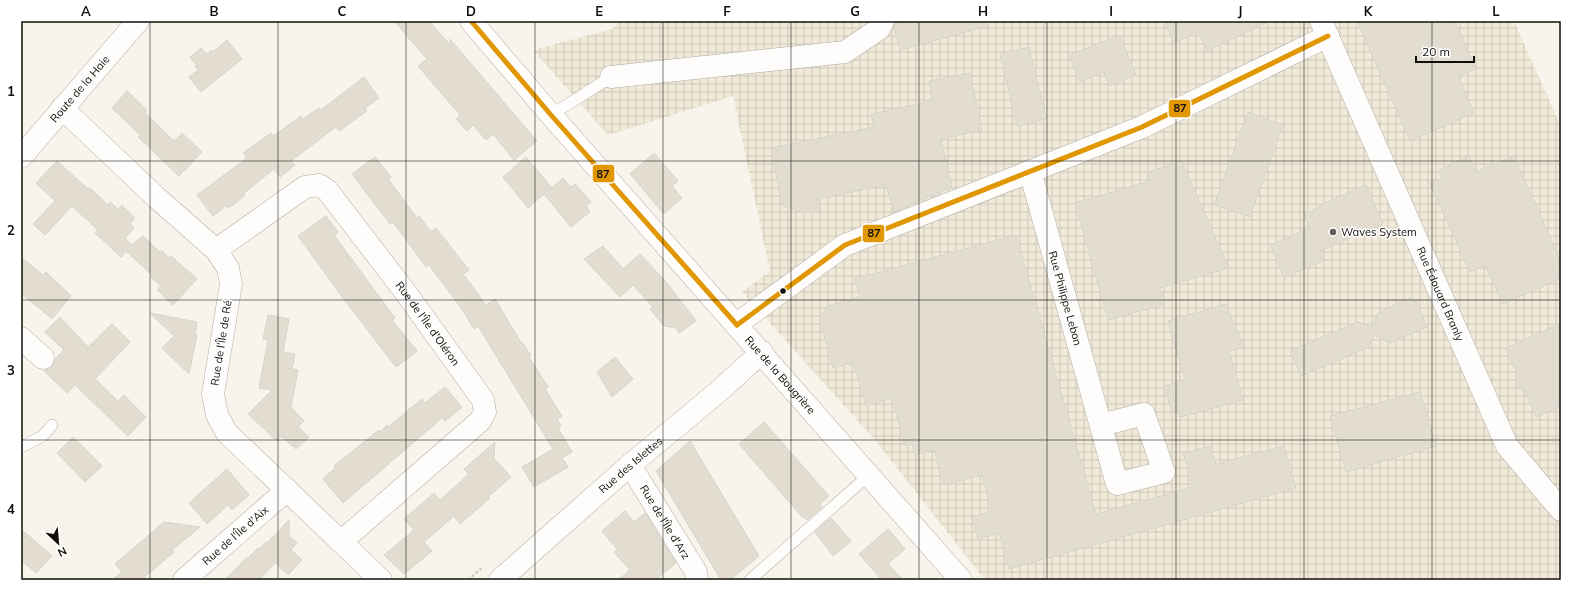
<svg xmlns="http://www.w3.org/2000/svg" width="1582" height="601" font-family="Mulish,sans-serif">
<defs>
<pattern id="industrial-grid" width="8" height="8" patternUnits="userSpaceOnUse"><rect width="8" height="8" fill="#f1ead9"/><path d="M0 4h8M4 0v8" fill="none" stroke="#cec8b9"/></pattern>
</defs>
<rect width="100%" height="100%" fill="#f8f4eb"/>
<path fill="url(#industrial-grid)" d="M621 21H1514L1561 127V580H985L875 440 742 292 770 271 733 96 608 135 533 50 612 29Z"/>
<g fill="#e2dcd1" stroke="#d7d4cc">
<path d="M394 21H429L450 45V39L537 141 514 160 493 134 486 140 473 125 467 131 456 119 460 115 418 66 427 59Z"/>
<path d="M905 21H988V26L900 50 894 27 895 24Z"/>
<path d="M1164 21H1270L1207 51 1198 32 1174 43Z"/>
<path d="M1357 21H1455L1476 69 1458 76 1474 113 1410 141Z"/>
<path d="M1120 35 1136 75 1109 86 1104 72 1080 82 1069 55Z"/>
<path d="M227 40 242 59 201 92 189 77 198 70 195 66 196 65 190 57 201 48 207 54 212 50 213 52Z"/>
<path d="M1029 47 1046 119 1017 126 1000 54Z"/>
<path d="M970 73 982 130 941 139 952 187 894 212 886 185 817 199 819 212 803 213 782 205 771 148 874 127 871 114 932 101 929 81Z"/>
<path d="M364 77 379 98 365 108 367 111 339 131 336 127 291 161 295 165 280 177 274 169 244 193 245 195 237 202 228 208 226 206 213 216 197 195 247 158 243 153 271 133 273 136 301 116 303 119 319 108 321 110Z"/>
<path d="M127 91 147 110 145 113 174 141 182 133 202 152 179 176 138 137 140 135 112 108Z"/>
<path d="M1248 112 1283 125 1250 217 1214 205Z"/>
<path d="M654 153 678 181 672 186 682 198 664 214 630 174Z"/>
<path d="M1469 156 1476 172 1514 156 1561 262V278L1503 304 1485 265 1470 272 1430 183 1442 178 1439 170Z"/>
<path d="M375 157 391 177 388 179 417 218 419 216 431 232 436 228 469 270 463 274 486 305 495 299 522 344 523 343 531 356 529 357 548 387 545 389 562 416 557 419 561 426 558 428 572 452 562 458 568 467 534 487 522 467 553 449 478 326 474 329 462 309 429 265 426 267 393 222 390 224 352 174Z"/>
<path d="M526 157 552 188 547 192 563 178 571 187 575 184 591 202 586 206 590 212 571 227 544 194 528 208 503 177Z"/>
<path d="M57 161 88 189 90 188 108 205 110 202 118 209 122 205 135 218 130 224 134 228 125 238 131 245 143 236 160 252 162 251 169 258 171 256 197 279 173 305 157 290 161 286 151 277 152 275 126 251 121 257 95 233 98 230 72 206 45 235 33 224 55 201 36 183Z"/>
<path d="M1182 162 1229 268 1160 288 1165 304 1108 320 1075 203 1150 181 1147 172Z"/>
<path d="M1366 185 1383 224 1320 251 1324 260 1284 278 1270 245 1310 228 1304 214 1320 207V205Z"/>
<path d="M326 216 338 232 334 235 395 318 392 320 417 351 396 367 346 302 298 236Z"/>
<path d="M1016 235 1096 514 1193 487 1183 453 1211 446 1216 464 1284 446 1296 488 1009 569 999 533 978 539 975 527 972 517 992 511 982 475 944 485 934 450 915 455 912 444 905 446 892 398 866 406 853 362 833 368 819 318 828 306 860 297 854 279Z"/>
<path d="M603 246 623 269 640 254 668 284 696 321 679 333 676 328 664 326 650 309 653 307 633 285 620 297 584 259Z"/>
<path d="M21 257 43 275 46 272 71 296 52 319 21 293Z"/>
<path d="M1410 298 1416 301 1427 327 1390 343 1374 335 1369 347 1301 376 1290 351 1358 322 1372 327 1378 313Z"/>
<path d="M1226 304 1244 347 1229 351 1243 400 1181 417 1179 410 1172 413 1164 386 1185 380 1168 321Z"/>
<path d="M150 313 197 322 195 334 197 335 189 374 162 348 174 336Z"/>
<path d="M268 315 289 319 283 352 295 354 292 369 298 370 291 407 304 421 298 427 309 437 296 449 281 436 277 441 248 414 272 390 259 388 268 340 263 339Z"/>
<path d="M60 317 88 347 112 324 130 342 95 379 118 401 124 395 146 417 128 436 75 385 67 393 44 371 52 367 55 359 64 350 45 332Z"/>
<path d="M1561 323V406L1536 417 1525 391 1520 389 1516 383 1517 374 1506 348Z"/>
<path d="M615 357 633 379 612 397 597 372Z"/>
<path d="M445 387 462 407 445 421 442 418 343 503 323 479 335 468 334 466 379 430 380 432 387 425 388 427 422 399 425 403Z"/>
<path d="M1420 392 1436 446 1346 472 1330 416Z"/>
<path d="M764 422 829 496 820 504 822 507 807 520 805 517 803 518 739 444Z"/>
<path d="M73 437 102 466 85 482 57 453Z"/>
<path d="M690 441 759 556 730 580H721L656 471Z"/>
<path d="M495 442 494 458 511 477 488 497 490 498 460 524 454 516 424 542 432 551 404 574 384 555 414 530 404 519 434 493 440 500 469 474 464 469Z"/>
<path d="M227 469 249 495 232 510 228 505 207 524 189 503Z"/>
<path d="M625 511 634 522 645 513 676 563 655 580H618L630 570 614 552 617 549 602 531Z"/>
<path d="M831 518 851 541 833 556 815 532Z"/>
<path d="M289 520V536L297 543 291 550 302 560 288 575 275 563 259 580H225L247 557 248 558 258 548 260 549 266 542 267 543Z"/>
<path d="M164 522 200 527 172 550 174 552 141 580H112L122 572 115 564Z"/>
<path d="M21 529 52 556 36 573 21 560Z"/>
<path d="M888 529 905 549 888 564 903 580H882L859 554Z"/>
</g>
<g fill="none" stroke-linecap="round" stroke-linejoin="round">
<g stroke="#afaca5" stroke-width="12">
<g id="service">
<path d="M551 115 611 77"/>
<path d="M21 447 43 436 52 425"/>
<path d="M750 580 869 475"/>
</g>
</g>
<g stroke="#afaca5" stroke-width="23">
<g id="minor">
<path id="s1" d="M471 21 551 115 961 580"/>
<path id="s2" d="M1321 21 1507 446 1561 510"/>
<path d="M611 77 845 52 879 29 883 21"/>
<path d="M62 108 157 198 216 250 228 268 231 284 213 394 217 415 227 433 381 580"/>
<path id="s3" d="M21 157 138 21"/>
<path id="s4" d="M1030 171 1117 484 1164 472 1144 414 1101 425"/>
<path id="s5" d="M216 250 305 187 319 185 327 190 406 293 483 400 485 412 480 421 342 541"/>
<path d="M737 325 745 318 845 245 1142 127 1328 36"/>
<path d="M21 338 43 358"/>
<path id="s6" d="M630 465 696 572 697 580"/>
<path id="s7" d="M184 580 287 490"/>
<path id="s8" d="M500 580 630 465 718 392 762 352"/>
</g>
</g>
<path stroke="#d1cfcd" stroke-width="2.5" stroke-dasharray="3 2" stroke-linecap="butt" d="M468 580 483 567"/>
<use href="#service" stroke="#fefdfc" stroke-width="11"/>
<use href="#minor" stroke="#fefdfc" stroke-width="22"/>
<g stroke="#fff" stroke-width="8">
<g id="bus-1">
<path d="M471 21 551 115 737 325"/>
<path d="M737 325 845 245 1142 127 1328 36"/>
</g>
</g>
<use href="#bus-1" stroke="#e09701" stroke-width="5"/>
</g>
<path fill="none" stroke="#110e09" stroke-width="1" stroke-opacity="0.55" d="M150 21V580M278 21V580M406 21V580M535 21V580M663 21V580M791 21V580M919 21V580M1047 21V580M1176 21V580M1304 21V580M1432 21V580M21 161H1561M21 300H1561M21 440H1561"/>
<circle fill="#625e58" stroke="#fff" stroke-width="1.5" cx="1333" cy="232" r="4"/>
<circle fill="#110e09" stroke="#fff" stroke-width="1.5" cx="783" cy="291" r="3.5"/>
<g text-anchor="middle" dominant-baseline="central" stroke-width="3" stroke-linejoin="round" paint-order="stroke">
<g font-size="11" fill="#110e09" stroke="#fff">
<text stroke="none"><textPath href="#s3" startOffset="90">Route de la Haie</textPath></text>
<text stroke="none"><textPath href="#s2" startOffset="298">Rue Édouard Branly</textPath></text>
<text stroke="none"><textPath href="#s4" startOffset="132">Rue Philippe Lebon</textPath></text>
<text stroke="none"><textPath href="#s5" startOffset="300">Rue de l'Île d'Oléron</textPath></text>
<text transform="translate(221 343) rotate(-81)">Rue de l'Île de Ré</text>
<text stroke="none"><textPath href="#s1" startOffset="470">Rue de la Bougrière</textPath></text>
<text stroke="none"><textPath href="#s8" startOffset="174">Rue des Islettes</textPath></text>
<text stroke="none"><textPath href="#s6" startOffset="67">Rue de l'Île d'Arz</textPath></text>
<text stroke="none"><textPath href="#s7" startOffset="68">Rue de l'Île d'Aix</textPath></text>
</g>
<g font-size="11" fill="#110e09" stroke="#fff" text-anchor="start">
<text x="1341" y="232">Waves System</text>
</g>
</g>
<g stroke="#fff" stroke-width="1.5">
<rect x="1168" y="99" width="23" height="19" rx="4" fill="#e09701"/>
<rect x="592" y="164" width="23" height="19" rx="4" fill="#e09701"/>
<rect x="862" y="224" width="23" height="19" rx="4" fill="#e09701"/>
</g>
<g font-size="11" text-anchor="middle" font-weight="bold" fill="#111">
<text x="1180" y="112">87</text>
<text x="603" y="178">87</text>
<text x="874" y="237">87</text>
</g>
<rect width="1582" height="601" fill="none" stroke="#ffffff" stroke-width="44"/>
<g transform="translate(58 543) rotate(154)" stroke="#ffffff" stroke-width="3" paint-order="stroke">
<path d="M0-3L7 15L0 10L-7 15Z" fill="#110e09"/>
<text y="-6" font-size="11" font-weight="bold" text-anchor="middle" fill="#110e09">N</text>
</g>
<path d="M1416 56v6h58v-6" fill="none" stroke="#110e09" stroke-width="2"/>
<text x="1422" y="56" font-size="12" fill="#110e09" stroke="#ffffff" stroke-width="3" paint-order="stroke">20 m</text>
<rect x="22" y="22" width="1538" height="557" fill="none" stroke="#110e09" stroke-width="1.5"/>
<g font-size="13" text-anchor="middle" font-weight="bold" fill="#110e09">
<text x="86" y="16">A</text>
<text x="214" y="16">B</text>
<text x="342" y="16">C</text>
<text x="471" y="16">D</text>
<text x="599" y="16">E</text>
<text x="727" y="16">F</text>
<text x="855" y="16">G</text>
<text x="983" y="16">H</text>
<text x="1111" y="16">I</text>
<text x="1240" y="16">J</text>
<text x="1368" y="16">K</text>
<text x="1496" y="16">L</text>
<text x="11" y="96">1</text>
<text x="11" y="235">2</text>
<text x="11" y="375">3</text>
<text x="11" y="514">4</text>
</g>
</svg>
